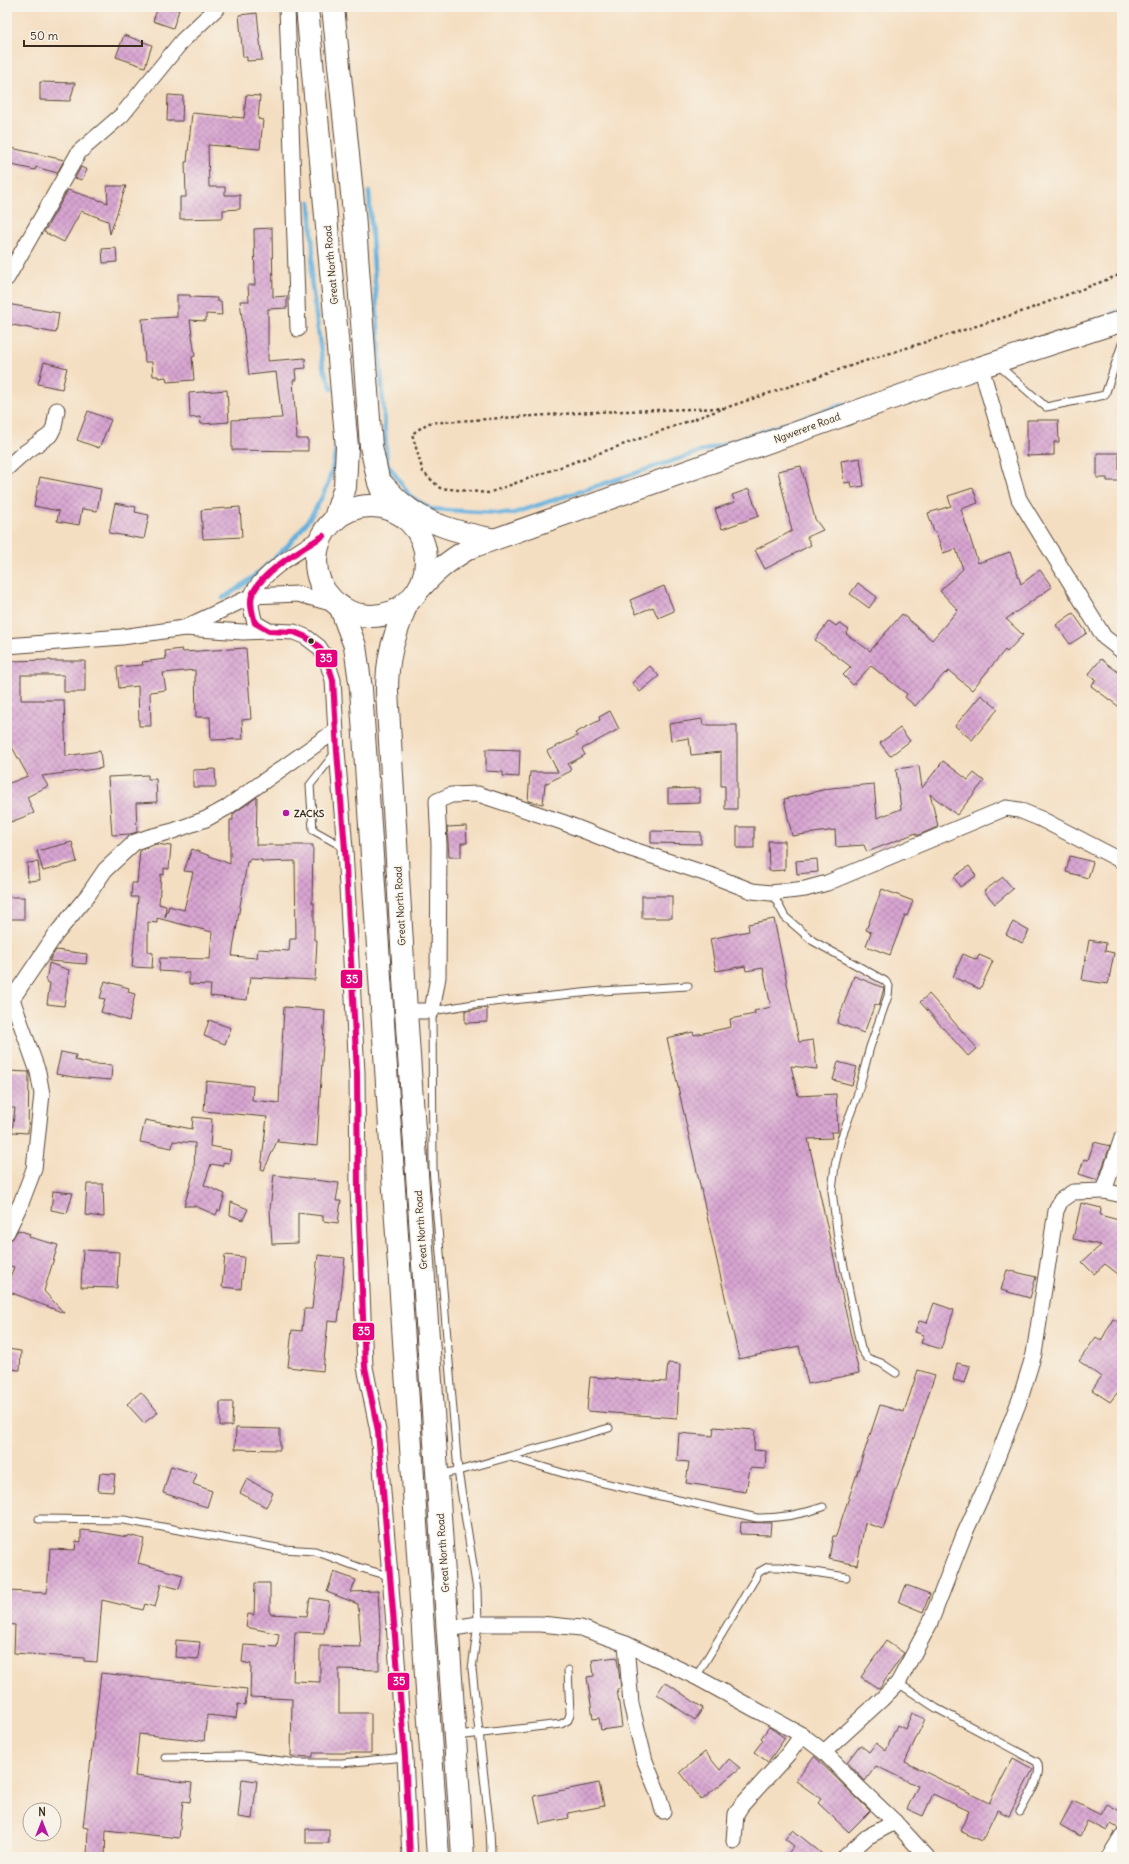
<svg xmlns="http://www.w3.org/2000/svg" width="1129" height="1864" font-family="Delius,sans-serif">
<defs>
<pattern id="building-cross-hatch" width="8" height="8" patternUnits="userSpaceOnUse"><rect width="8" height="8" fill="#d8a5d2"/><path d="M0 0l8 8M0 8l8-8" fill="none" stroke="#b087aa"/></pattern>
</defs>
<rect width="100%" height="100%" fill="#f7f3e8"/>
<filter id="ink" filterUnits="userSpaceOnUse"><feTurbulence type="fractalNoise" baseFrequency=".025" numOctaves="2"/><feDisplacementMap in="SourceGraphic" scale="8" xChannelSelector="R" yChannelSelector="G"/><feConvolveMatrix kernelMatrix="1 2 1 2 8 2 1 2 1" color-interpolation-filters="sRGB"/></filter>
<filter id="wash" filterUnits="userSpaceOnUse"><feTurbulence type="fractalNoise" baseFrequency=".012" numOctaves="4" result="noise"/><feDisplacementMap in="SourceGraphic" scale="16" xChannelSelector="R" yChannelSelector="G"/><feGaussianBlur stdDeviation="0.9" result="paint"/><feColorMatrix in="noise" values="0 0 0 0 0 0 0 0 0 0 0 0 0 0 0 0 0 1.4 0 .05"/><feComposite in="paint" operator="in"/></filter>
<g filter="url(#wash)">
<rect width="100%" height="100%" fill="#f4dec1"/>
<g fill="none" stroke-linecap="round" stroke-linejoin="round">
<g stroke="#64b0dd" stroke-width="4.5">
<path d="M369 192 387 463 410 496 430 509 511 514 846 404"/>
<path d="M310 202 313 252 311 279 323 366 332 389"/>
<path d="M1112 313 1122 310"/>
<path d="M223 598C276 565 336 507 336 440"/>
</g>
</g>
<g id="blocks">
<g fill="url(#building-cross-hatch)" fill-rule="evenodd">
<path d="M158 7H169L179 10 173 28 153 21Z"/>
<path d="M257 13 262 60 247 61V57H243L239 15Z"/>
<path d="M124 35 152 45 145 67 116 57Z"/>
<path d="M40 82 75 83 70 101 40 100Z"/>
<path d="M168 95 183 96 182 121H167Z"/>
<path d="M246 95 260 96 258 119 263 120 260 149 208 145 209 187H225V195H240V209L223 210V218L180 219V197H186L185 162H187L192 113 244 118Z"/>
<path d="M7 147 64 160 57 173 36 167 35 170 7 164Z"/>
<path d="M81 167 87 170 82 180 75 178Z"/>
<path d="M107 186H126L110 234 108 221 81 211 64 242 44 232 68 190 108 203Z"/>
<path d="M272 228 273 297 287 296V308L268 309V361L305 358 306 368 295 369 296 380H293L297 439H308V451L232 450V420L282 418 276 372 249 375 240 301H249L248 285H255L254 229Z"/>
<path d="M116 248 117 262 103 263 102 249Z"/>
<path d="M177 295H190V297L217 298V301H221L222 315 206 314V321L190 320 195 356 192 357 194 380 167 382 166 377 158 378V376H153L152 362H145L142 319 177 317Z"/>
<path d="M7 304 59 313 56 333 7 324Z"/>
<path d="M44 362 67 368 62 389 38 384Z"/>
<path d="M227 390 229 422 201 424 200 417 190 418 189 393Z"/>
<path d="M88 411 111 420 99 448 77 440Z"/>
<path d="M1027 420H1058L1059 442H1054V455L1027 456Z"/>
<path d="M1097 453H1119V481H1107V478H1097Z"/>
<path d="M860 458 864 486 851 488 850 482 844 483 841 461Z"/>
<path d="M801 466 815 519 823 530 807 537 811 545 765 569 755 550 792 531 778 471Z"/>
<path d="M40 477 101 489 97 511 82 509 79 525 57 521 59 511 34 506Z"/>
<path d="M973 488 978 503 961 509 978 563 1010 552 1021 584 1040 570 1052 587 1006 619 1023 635 1007 652 1005 650 972 690 949 671 946 674 945 673 915 706 905 697 907 694 871 666 853 685 843 675 851 667 815 640 829 621 836 626 839 623 849 630 846 634 870 651 902 614 932 640 958 610 940 591 963 569 956 549 943 553 936 532H934L928 513 951 506 948 496Z"/>
<path d="M749 489 759 516 722 529 715 509 735 502 732 495Z"/>
<path d="M115 503 136 507 135 512 149 515 144 539 109 533Z"/>
<path d="M240 507 242 537 203 539 201 510Z"/>
<path d="M858 583 877 597 869 608 850 594Z"/>
<path d="M664 586 674 611 658 618 653 607 636 614 630 600Z"/>
<path d="M1073 613 1087 633 1070 644 1056 625Z"/>
<path d="M246 648 251 719 242 720 243 739 211 740 210 717H196L195 670 163 673 166 690 150 692 151 726H139L138 686 119 688 117 667 143 665 142 662 166 659 165 651 182 649 183 652Z"/>
<path d="M1101 659 1122 675V709L1091 686 1096 680 1088 675Z"/>
<path d="M51 660V661H85V692H64V675H21V700H64L66 756 100 751 102 768 42 776 48 786 27 797 34 813 11 822 7 811V784L28 776 7 738V661Z"/>
<path d="M650 666 659 676 640 692 632 683Z"/>
<path d="M981 695 998 709 972 740 955 726Z"/>
<path d="M610 711 619 729 582 749 585 755 568 764 571 771 545 784 543 804 528 801 530 772H558L547 751 577 736 575 733 600 720 599 717Z"/>
<path d="M702 719 703 725H737V809H725V786H721V752L691 755 689 738 671 741 669 724Z"/>
<path d="M900 728 910 741 890 756 880 743Z"/>
<path d="M486 749 520 750 519 777 503 776V772L486 771Z"/>
<path d="M943 761 968 780 974 773 984 781 957 815 930 794 938 826 935 828 919 835H916V833L867 852 864 845 836 847 835 830 792 836 784 799 831 788 874 784 877 818 901 809 896 769 919 766 922 788Z"/>
<path d="M215 769 216 787H193V770Z"/>
<path d="M148 775V779H156L157 802 136 803 137 832 130 834 112 835 108 777Z"/>
<path d="M700 788V803L668 804V789Z"/>
<path d="M257 797 256 845H313L312 903H314V940H317L315 980 250 977 247 1000 210 996 211 985 189 984V973L159 971 160 958 210 959 212 932 157 918V923L148 922V952L153 953 152 968 132 967 138 897H131L132 883H137L140 850 156 844 171 846 169 869 164 868V875L161 874 159 904 166 906 165 918 169 906 184 910 193 872 184 871 192 849 230 864V820H233V814ZM249 859 262 860V862L295 861 296 939H290L289 951 258 949 257 958 232 956 247 862H249Z"/>
<path d="M466 826 467 843H461V857H449L447 827Z"/>
<rect x="737" y="827" width="17" height="21"/>
<path d="M651 831 701 832V844L651 843Z"/>
<path d="M768 841H785V870L769 871Z"/>
<path d="M72 842 77 862 43 871 37 851Z"/>
<path d="M1070 856 1093 862 1088 878 1066 872Z"/>
<path d="M817 859 818 872 797 874 796 861Z"/>
<path d="M38 862 40 880 28 881 27 863Z"/>
<path d="M969 866 976 876 960 887 954 877Z"/>
<path d="M1003 877 1013 889 995 904 984 891Z"/>
<path d="M882 889 913 901 907 916 905 915 890 955 866 946 871 932 866 930Z"/>
<rect x="642" y="896" width="30" height="22"/>
<rect x="7" y="897" width="17" height="22"/>
<path d="M774 919 799 1042 813 1040 817 1069 791 1066 798 1096 836 1094 838 1132H831L832 1138 808 1139 859 1373 808 1384 799 1346 739 1359 667 1038 693 1032 694 1035 731 1027 730 1019 755 1014 754 1011 771 1007 763 968 746 971 745 966 716 971 710 939 749 931 748 924Z"/>
<path d="M1013 922 1029 931 1022 943 1006 934Z"/>
<path d="M1089 940 1106 943 1105 951 1114 953 1108 984 1082 980Z"/>
<path d="M56 950 87 954 86 964 49 961Z"/>
<path d="M963 954 977 960 979 955 993 961 980 989 953 977Z"/>
<path d="M49 963 69 970 64 1006 47 1004 50 983 46 982Z"/>
<path d="M854 976 884 988 879 1006 875 1004 864 1033 837 1023Z"/>
<path d="M105 981 129 988 128 992 135 994 129 1021 101 1012 105 999 100 998Z"/>
<path d="M929 994 977 1048 968 1056 920 1002Z"/>
<path d="M284 1007 325 1010 317 1146 278 1142V1139L264 1170 261 1169 267 1117 204 1111 206 1081 253 1086 252 1100 279 1103Z"/>
<path d="M487 1008V1022L465 1023V1011Z"/>
<path d="M209 1020 231 1028 225 1044 204 1036Z"/>
<path d="M61 1052 76 1055 75 1060 92 1064 112 1065 111 1080 73 1077 56 1074Z"/>
<path d="M838 1062 857 1067 852 1085 833 1080Z"/>
<path d="M7 1071 29 1072V1074L28 1133 12 1132 15 1108H7Z"/>
<path d="M193 1117 212 1119 210 1146 231 1150 229 1163 223 1162V1166L211 1164 204 1185 225 1194 220 1211 218 1210 216 1215 195 1206H184L194 1172 195 1143 173 1141 172 1148 140 1142 145 1120 192 1129Z"/>
<path d="M1094 1142 1110 1146 1098 1180 1079 1174 1084 1159 1088 1160Z"/>
<path d="M274 1175 339 1183 336 1201H341L338 1223 323 1221V1216L298 1213V1243L272 1244 270 1209Z"/>
<path d="M87 1184H103L104 1217 85 1215Z"/>
<path d="M53 1191 73 1193 67 1213 51 1210Z"/>
<path d="M231 1202 248 1209 243 1220 230 1215Z"/>
<path d="M1081 1203 1101 1208 1100 1215 1122 1221V1277L1105 1264 1094 1274 1082 1262 1101 1245 1073 1239Z"/>
<path d="M18 1230 30 1234 29 1237 58 1245 44 1291 64 1313 7 1291V1285L14 1267 7 1265V1241L12 1239Z"/>
<path d="M83 1250 119 1252 117 1288 81 1287Z"/>
<path d="M225 1255 244 1257 241 1289 222 1287Z"/>
<path d="M318 1255 345 1258 338 1322 328 1321 323 1371 288 1367 292 1330 302 1331 304 1309H312Z"/>
<path d="M1007 1270 1036 1277 1030 1298 1001 1290Z"/>
<path d="M934 1303 954 1310 941 1349 921 1343 924 1335 915 1332 919 1321 927 1323Z"/>
<path d="M1113 1319 1122 1324V1397L1117 1393 1110 1402 1092 1390 1101 1377 1079 1361 1096 1337 1101 1341Z"/>
<path d="M7 1349 21 1351 20 1370 7 1369Z"/>
<path d="M668 1363 680 1364 677 1418 587 1411 590 1377 666 1382Z"/>
<path d="M957 1363 970 1366 965 1383 953 1380Z"/>
<path d="M918 1370 935 1375 883 1529 865 1523 857 1565 829 1559 833 1536H836L880 1405 904 1412Z"/>
<path d="M141 1392 158 1412 144 1423 127 1404Z"/>
<path d="M220 1402H233L232 1426H220Z"/>
<path d="M714 1427 755 1430 754 1450 766 1451 765 1469 750 1468 746 1492 686 1483 689 1462 677 1461 679 1433 713 1436Z"/>
<path d="M236 1428 280 1429V1450L235 1449Z"/>
<path d="M171 1466 197 1474 193 1484 212 1491 207 1507 163 1493Z"/>
<path d="M100 1473 115 1474 113 1492 98 1491Z"/>
<path d="M247 1479 273 1493 266 1507 240 1493Z"/>
<path d="M741 1522 771 1523 770 1535 740 1534Z"/>
<path d="M81 1530 99 1532 127 1537 128 1535 144 1539 138 1563 183 1575 179 1589 161 1584 155 1607 145 1604 143 1610 102 1600 97 1662 84 1661V1658L14 1653 15 1625 7 1624V1591L47 1593 50 1549 75 1550 76 1541 81 1542Z"/>
<path d="M334 1572 356 1580 351 1592 378 1591 380 1626 379 1670 339 1669V1713H371V1753H313V1757L291 1756 292 1699 250 1697 251 1664 242 1662 244 1645 277 1647 279 1634 246 1627 248 1614 254 1615 255 1583H270V1614L307 1616 310 1598 329 1601 324 1633 295 1632 293 1681 320 1682V1646L361 1647 358 1604 327 1592Z"/>
<path d="M906 1585 930 1594 923 1612 899 1602Z"/>
<path d="M176 1640 200 1642 198 1659 175 1657Z"/>
<path d="M886 1641 904 1653 879 1689 861 1677Z"/>
<path d="M617 1657 621 1689H617L622 1727 601 1730 599 1718 593 1719 587 1677 594 1676 592 1660Z"/>
<path d="M101 1673 247 1689 245 1705 238 1704 236 1718 207 1715 204 1741 139 1734 135 1776 192 1783 190 1802 183 1801 179 1838 106 1830 105 1857H87L88 1828 83 1827Z"/>
<path d="M665 1682 703 1708 695 1720 657 1694Z"/>
<path d="M912 1713 925 1719 905 1762 989 1803 1013 1758 1033 1769 1009 1816 997 1810 982 1841 960 1831 969 1811 933 1794 923 1816 907 1809 918 1786 876 1766 865 1781 847 1762 860 1745 869 1752 876 1743 886 1751 897 1725 905 1729Z"/>
<path d="M769 1727 785 1738 768 1762 754 1752 763 1740 761 1738Z"/>
<path d="M705 1752 720 1770 729 1759 740 1768 702 1800 680 1772Z"/>
<path d="M814 1756 870 1811 849 1832 818 1803 821 1799 796 1781Z"/>
<path d="M242 1779 257 1781 252 1819 238 1817Z"/>
<path d="M599 1783 604 1806 568 1813 569 1818 540 1824 534 1796Z"/>
<path d="M1073 1801 1101 1815 1107 1804 1122 1812V1827L1118 1828 1111 1824 1107 1831 1087 1821 1080 1836 1060 1825Z"/>
<rect x="306" y="1829" width="23" height="14"/>
<path d="M793 1830 826 1857H785L794 1846 785 1839Z"/>
</g>
</g>
</g>
<g filter="url(#ink)">
<use href="#blocks" fill-opacity="0" stroke="#574536" stroke-width="1"/>
<g fill="none" stroke-linecap="round" stroke-linejoin="round">
<g stroke="#574536" stroke-width="9">
<g id="lane">
<path d="M998 365 1046 407 1105 395 1122 344"/>
<path d="M336 752 310 785 313 830 345 848"/>
<path d="M772 893 785 917 813 941 885 981 889 986 888 996 870 1047 857 1096 841 1139 835 1165 832 1191 838 1238 861 1349 867 1358 881 1363 896 1373"/>
<path d="M510 1457 569 1475 757 1518C781 1518 801 1515 823 1507"/>
<path d="M440 1474 458 1471 609 1428"/>
<path d="M39 1519 124 1520 283 1549 315 1551 358 1567 389 1576"/>
<path d="M696 1677 759 1572 768 1567H781L846 1577"/>
<path d="M898 1683 936 1708 1037 1762C1044 1775 1026 1800 1020 1812"/>
<path d="M457 1736 561 1724 568 1720 570 1714 568 1670"/>
<path d="M165 1757 244 1756 297 1763H342L405 1757"/>
<path d="M489 1857 491 1852 490 1831 472 1669 478 1624 477 1590 458 1471 433 1168 432 1011 474 1004 601 991 688 986"/>
</g>
</g>
<g stroke="#574536" stroke-width="17">
<g id="street">
<path d="M287 7 298 329"/>
<path d="M7 278 79 152 122 115 182 41 218 7"/>
<path d="M981 367 1019 499 1104 637 1122 651"/>
<path d="M7 468 20 456 50 435 54 427 57 410"/>
<path d="M323 536C302 549 261 572 252 595 249 604 253 615 255 623L269 631 294 632 306 637 319 647 326 658 333 680 337 751 345 849 357 1073 358 1189 365 1367 378 1431 405 1757 410 1857"/>
<path d="M184 628 252 596 298 594 338 605"/>
<path d="M7 646 122 637 184 628 243 632 269 631"/>
<path d="M406 1011H432L438 977 439 845 437 801 451 795 478 794 562 822 631 849 716 877 752 891 771 893 805 889 827 883 1006 808 1019 810 1041 819 1122 861"/>
<path d="M1104 1191 1122 1195"/>
<path d="M7 1232 21 1203 34 1169 42 1094 38 1072 12 999 56 934 88 895 105 870 135 842 149 837 173 831 206 819 226 808 335 731"/>
<path d="M448 1629 478 1624H540L581 1628 626 1644 696 1677 802 1735 824 1752 858 1787 895 1822 927 1857"/>
<path d="M626 1644 631 1704 645 1761 658 1793 663 1811"/>
<path d="M824 1752 881 1700 898 1683 930 1623 964 1535 987 1484 1020 1399 1034 1354 1056 1211 1061 1200 1073 1192 1104 1191 1122 1138"/>
<path d="M734 1841 736 1814 741 1806 789 1753 802 1735"/>
<path d="M845 1857 867 1837 895 1822"/>
<path d="M1109 1857 1122 1836"/>
</g>
</g>
<g stroke="#574536" stroke-width="23">
<g id="secondary">
<path d="M378 479C386 487 393 496 402 503 427 525 461 533 493 539"/>
<path d="M413 597C431 575 446 562 470 548L981 367 1122 321"/>
</g>
</g>
<g stroke="#574536" stroke-width="24">
<g id="primary">
<path d="M307 7 347 447 345 487 334 521"/>
<path d="M333 7 354 213 371 446 379 483 389 508"/>
<circle cx="371" cy="561" r="55"/>
<path d="M406 605C394 638 387 655 387 691L406 1011 463 1857"/>
<path d="M340 606 355 646 361 689 438 1857"/>
</g>
</g>
<path stroke="#574536" stroke-width="2.5" stroke-dasharray="3 3" stroke-linecap="butt" d="M725 408 592 412 428 423 412 434 423 472 440 488 488 493 725 408 865 361 1024 311 1122 274"/>
<use href="#lane" stroke="#fff" stroke-width="7"/>
<use href="#street" stroke="#fff" stroke-width="15"/>
<use href="#secondary" stroke="#fff" stroke-width="21"/>
<use href="#primary" stroke="#fff" stroke-width="22"/>
<g stroke="#f7f3e8" stroke-width="9">
<path id="bus-1" d="M323 536C302 549 261 572 252 595 249 604 253 615 255 623L269 631 294 632 306 637 319 647 326 658 333 680 337 751 345 849 357 1073 358 1189 365 1367 378 1431 405 1757 410 1857"/>
</g>
<use href="#bus-1" stroke="#e5007d" stroke-width="6"/>
</g>
</g>
<circle fill="#3b2a1e" stroke="#f7f3e8" stroke-width="1.5" cx="311" cy="641" r="3.5"/>
<circle fill="#b5179e" stroke="#f7f3e8" stroke-width="1.5" cx="286" cy="813" r="4"/>
<g text-anchor="middle" dominant-baseline="central" stroke-width="3" stroke-linejoin="round" paint-order="stroke">
<g font-size="10" fill="#3b2a1e" stroke="#f7f3e8">
<text transform="translate(331 265) rotate(-95)">Great North Road</text>
<text transform="translate(807 428) rotate(-20)">Ngwerere Road</text>
<text transform="translate(400 906) rotate(-93)">Great North Road</text>
<text transform="translate(421 1230) rotate(-94)">Great North Road</text>
<text transform="translate(443 1553) rotate(-94)">Great North Road</text>
</g>
<g font-size="10" font-weight="bold" fill="#3b2a1e" stroke="#f7f3e8" text-anchor="start">
<text x="294" y="813">ZACKS</text>
</g>
</g>
<g stroke="#f7f3e8" stroke-width="1.5">
<rect x="315" y="649" width="23" height="19" rx="4" fill="#e5007d"/>
<rect x="340" y="969" width="23" height="20" rx="4" fill="#e5007d"/>
<rect x="352" y="1322" width="23" height="19" rx="4" fill="#e5007d"/>
<rect x="387" y="1672" width="23" height="19" rx="4" fill="#e5007d"/>
</g>
<g font-size="11" text-anchor="middle" font-weight="bold" fill="#fff">
<text x="326" y="662">35</text>
<text x="352" y="983">35</text>
<text x="364" y="1335">35</text>
<text x="399" y="1685">35</text>
</g>
<rect width="1129" height="1864" fill="none" stroke="#f7f3e8" stroke-width="24"/>
<g transform="translate(42 1822)"><circle r="19" fill="#f7f3e8" stroke="#aca397"/>
<path d="M0-3L7 15L0 10L-7 15Z" fill="#b5179e"/>
<text y="-6" font-size="11" font-weight="bold" text-anchor="middle" fill="#3b2a1e">N</text>
</g>
<path d="M24 40v6h118v-6" fill="none" stroke="#3b2a1e" stroke-width="2"/>
<text x="30" y="40" font-size="12" fill="#3b2a1e" stroke="#f7f3e8" stroke-width="3" paint-order="stroke">50 m</text>
</svg>
